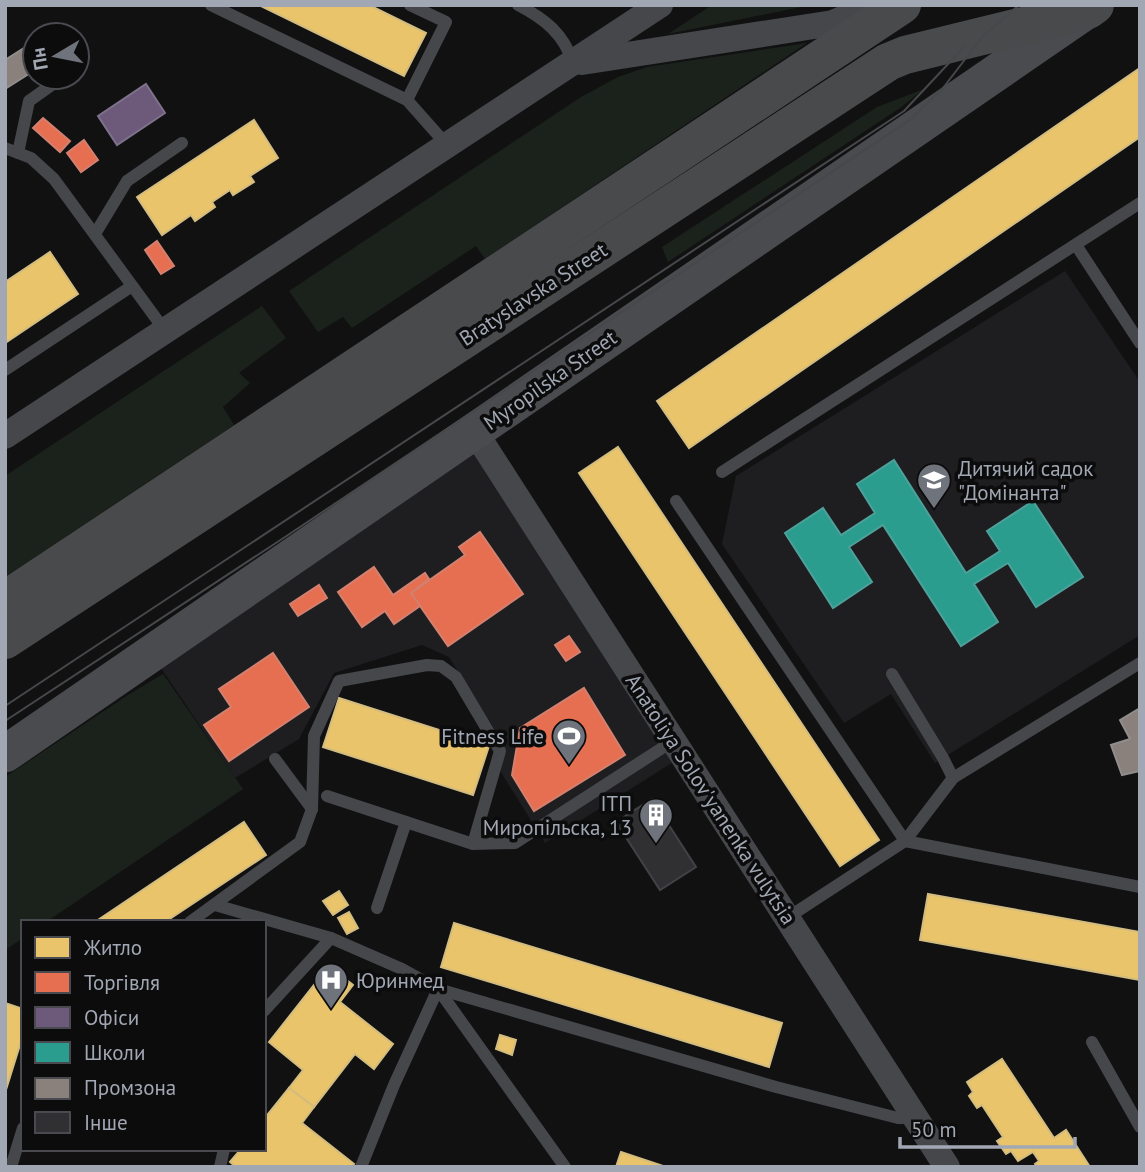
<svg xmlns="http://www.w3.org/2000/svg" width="1145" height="1172" font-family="'PT Sans',sans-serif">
<rect width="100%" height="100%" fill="#111112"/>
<g fill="#1e1e20">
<path d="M1065 271 1140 382V635L935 763 891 694 844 723 722 544 736 476Z"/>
<path d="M477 447 678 759 545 843 499 769 503 743 449 657 422 645 334 673 299 739 235 778 155 659Z"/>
</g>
<g fill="#1b221c">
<path d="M712 5H811L668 34Z"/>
<path d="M807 43 485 259 476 246 352 328 343 317 318 332 289 291 581 97 618 77 647 67Z"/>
<path d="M924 89 900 108 668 262 662 247 877 107Z"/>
<path d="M262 306 286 338 239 373 250 383 223 407 234 425 5 577V476Z"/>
<path d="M163 674 243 789 46 922H23V938L5 950V777L128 695Z"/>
</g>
<g fill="#e9c46a" stroke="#d3bc80" stroke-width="2">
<path d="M259 5H369L426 33 404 76Z"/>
<path d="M1140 68V137L689 448 657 401Z"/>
<path d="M254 120 278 158 250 176 254 182 233 195 230 190 212 202 215 207 195 221 191 215 162 235 137 197Z"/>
<path d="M50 252 78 294 5 343V282Z"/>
<path d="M618 447 879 840 840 866 579 473Z"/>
<path d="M339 698 489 746 473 795 323 747Z"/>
<path d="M244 822 266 855 165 922H95Z"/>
<path d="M339 891 348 905 333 915 323 901Z"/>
<path d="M928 894 1140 932V980L920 940Z"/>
<path d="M349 912 358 928 347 934 338 918Z"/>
<path d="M454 923 782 1023 769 1067 441 967Z"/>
<path d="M329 966 353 985 340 1002 393 1044 374 1069 355 1054 314 1107 289 1088 303 1070 269 1042Z"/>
<path d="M5 1003 23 1009V1035L5 1093Z"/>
<path d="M500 1035 516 1040 512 1055 496 1049Z"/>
<path d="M1002 1059 1054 1138 1066 1130 1090 1167H1037L1035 1164 1039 1161 1033 1152 1018 1161 1011 1151 1006 1154 997 1141 1003 1137 982 1105 977 1108 969 1096 973 1092 967 1082Z"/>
<path d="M289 1088 314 1107 302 1123 354 1164 352 1167H236L230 1162 241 1149H264V1119Z"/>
<path d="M621 1152 666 1167H616Z"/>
</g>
<g fill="#e76f51" stroke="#d2806f" stroke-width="2">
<path d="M43 118 70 141 60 152 33 128Z"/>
<path d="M84 140 98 160 81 172 67 153Z"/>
<path d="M157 241 174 266 161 274 145 250Z"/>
<path d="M480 532 523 594 448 646 411 593 465 555 459 547Z"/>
<path d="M374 567 393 595 425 573 429 579 411 593 420 606 394 624 385 611 362 627 338 592Z"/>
<path d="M319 585 327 598 298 616 290 604Z"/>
<path d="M569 636 580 652 566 661 555 645Z"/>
<path d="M273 653 309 707 229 761 204 725 231 707 219 689Z"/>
<path d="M584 688 625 755 534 811 512 775 520 728Z"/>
</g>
<path fill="#6d597a" stroke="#7d718b" stroke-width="2" d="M146 84 165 113 117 145 98 116Z"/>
<path fill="#2a9d8f" stroke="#4ea09a" stroke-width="2" d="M894 460 966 573 1000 551 987 531 1033 501 1083 577 1036 607 1008 563 974 584 998 622 961 646 883 525 849 547 872 582 833 608 785 533 823 508 841 535 875 513 857 484Z"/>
<g fill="#8a817c" stroke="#918d8d" stroke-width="2">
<path d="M63 24 70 35H45Z"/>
<path d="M35 41V70L5 89V60Z"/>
<path d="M1140 708V771L1122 775 1111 745 1130 739 1120 720Z"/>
</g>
<path fill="#303033" stroke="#404246" stroke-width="2" d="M652 799 696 867 660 890 616 822Z"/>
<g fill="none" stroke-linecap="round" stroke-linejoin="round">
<g stroke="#45474b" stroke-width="12">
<path d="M211 5 407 100 446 144"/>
<path d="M518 5C545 19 564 34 573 63"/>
<path d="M407 100 446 22 410 5"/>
<path d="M5 148 31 158 54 179 166 332"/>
<path d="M18 153 29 101 60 79"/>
<path d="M95 234 127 181 182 143"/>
<path d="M1076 245 1140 343"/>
<path d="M5 370 132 286"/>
<path d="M722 472 1140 203"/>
<path d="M676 501 905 841 1140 887"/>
<path d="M953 778 1140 663"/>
<path d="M327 796 473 844 515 843 673 741"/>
<path d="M312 809 314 736 339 681 427 665 441 666 456 677 500 751 473 844"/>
<path d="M215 905 331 938 402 969 438 989 565 1167"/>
<path d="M377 908 406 822"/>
<path d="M787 918 905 841 953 778 943 758 892 674"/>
<path d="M190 922 300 842 312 809 275 759"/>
<path d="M264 1011 331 938"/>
<path d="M1092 1042 1140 1127"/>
<path d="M11 1167 23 1128"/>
<path d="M220 1167 224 1149"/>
<path d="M361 1167 394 1085 438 989 776 1087 898 1118H916"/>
</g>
<g stroke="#45474b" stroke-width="26">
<path d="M582 62 833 23 875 5"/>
<path d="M475 432 947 1167"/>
<path d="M5 436 660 5"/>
</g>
<path stroke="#494b4f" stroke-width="37" d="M5 754 1083 13"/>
<g stroke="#484a4c" stroke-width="38">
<path d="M5 600 902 5"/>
<path d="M5 640 888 62 905 55 1088 10 1095 5"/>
</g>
<g stroke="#46484b" stroke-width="2">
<path d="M5 706 904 111 964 47"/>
<path d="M5 721 285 537 911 119 943 88 983 36 1019 5"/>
</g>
</g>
<defs>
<g id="school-pin" transform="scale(1.75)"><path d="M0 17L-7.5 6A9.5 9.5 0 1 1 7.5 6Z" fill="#6f737b" stroke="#0c0c0d"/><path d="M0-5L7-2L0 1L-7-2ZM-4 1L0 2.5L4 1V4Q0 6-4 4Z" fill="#fff"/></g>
<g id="stadium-pin" transform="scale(1.75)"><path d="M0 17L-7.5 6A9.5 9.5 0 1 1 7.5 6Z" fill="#6f737b" stroke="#0c0c0d"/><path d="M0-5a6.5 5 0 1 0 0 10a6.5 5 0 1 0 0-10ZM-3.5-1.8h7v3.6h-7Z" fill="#fff"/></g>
<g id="building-pin" transform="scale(1.75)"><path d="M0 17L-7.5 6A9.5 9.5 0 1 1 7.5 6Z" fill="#6f737b" stroke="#0c0c0d"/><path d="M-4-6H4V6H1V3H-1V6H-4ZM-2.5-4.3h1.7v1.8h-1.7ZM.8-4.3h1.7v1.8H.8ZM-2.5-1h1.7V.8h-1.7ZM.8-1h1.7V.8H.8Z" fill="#fff"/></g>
<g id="hospital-pin" transform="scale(1.75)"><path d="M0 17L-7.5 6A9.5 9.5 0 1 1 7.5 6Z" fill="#6f737b" stroke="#0c0c0d"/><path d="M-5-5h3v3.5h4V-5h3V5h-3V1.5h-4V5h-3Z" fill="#fff"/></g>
</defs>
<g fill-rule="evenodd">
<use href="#school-pin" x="934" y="480"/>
<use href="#stadium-pin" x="569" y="736"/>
<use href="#building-pin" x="656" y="815"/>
<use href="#hospital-pin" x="331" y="980"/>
</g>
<g text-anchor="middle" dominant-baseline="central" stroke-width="7" stroke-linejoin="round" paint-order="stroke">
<g font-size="21" fill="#a1a8b4" stroke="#0c0c0d">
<text transform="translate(533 294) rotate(-33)">Bratyslavska Street</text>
<text transform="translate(550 380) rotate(-35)">Myropilska Street</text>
<text transform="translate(711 799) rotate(57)">Anatoliya Solov'yanenka vulytsia</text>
</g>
<g font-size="21" fill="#a1a8b4" stroke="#0c0c0d" text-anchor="start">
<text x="958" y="468">Дитячий садок<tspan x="958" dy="24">"Домінанта"</tspan></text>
<text x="544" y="736" text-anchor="end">Fitness Life</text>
<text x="632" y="803" text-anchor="end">ІТП<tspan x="632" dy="24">Миропільска, 13</tspan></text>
<text x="356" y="980">Юринмед</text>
</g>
</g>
<rect width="1145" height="1172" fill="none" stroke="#a1a8b4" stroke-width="14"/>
<rect x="21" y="920" width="245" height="231" fill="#0c0c0d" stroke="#484a50" stroke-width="2"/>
<rect x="35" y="937" width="35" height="21" fill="#e9c46a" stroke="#484a50" stroke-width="2"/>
<text x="84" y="955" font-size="21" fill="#a1a8b4">Житло</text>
<rect x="35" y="972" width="35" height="21" fill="#e76f51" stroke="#484a50" stroke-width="2"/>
<text x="84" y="990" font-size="21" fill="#a1a8b4">Торгівля</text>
<rect x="35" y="1007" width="35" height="21" fill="#6d597a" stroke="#484a50" stroke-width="2"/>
<text x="84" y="1025" font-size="21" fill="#a1a8b4">Офіси</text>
<rect x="35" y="1042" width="35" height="21" fill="#2a9d8f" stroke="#484a50" stroke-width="2"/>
<text x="84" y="1060" font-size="21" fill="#a1a8b4">Школи</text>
<rect x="35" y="1078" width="35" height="21" fill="#8a817c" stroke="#484a50" stroke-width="2"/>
<text x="84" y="1095" font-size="21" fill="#a1a8b4">Промзона</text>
<rect x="35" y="1112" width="35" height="21" fill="#303033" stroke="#484a50" stroke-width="2"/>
<text x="84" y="1130" font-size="21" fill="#a1a8b4">Інше</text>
<g transform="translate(56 56) rotate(260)"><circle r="33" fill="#0c0c0d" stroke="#484a50" stroke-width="2"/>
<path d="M0-5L12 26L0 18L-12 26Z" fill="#6f737b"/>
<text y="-10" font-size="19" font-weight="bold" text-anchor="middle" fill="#a1a8b4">Пн</text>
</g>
<path d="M900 1137v10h175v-10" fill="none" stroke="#a1a8b4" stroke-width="3.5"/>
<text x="911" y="1137" font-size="21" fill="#a1a8b4" stroke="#0c0c0d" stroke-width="5" paint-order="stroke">50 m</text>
</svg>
